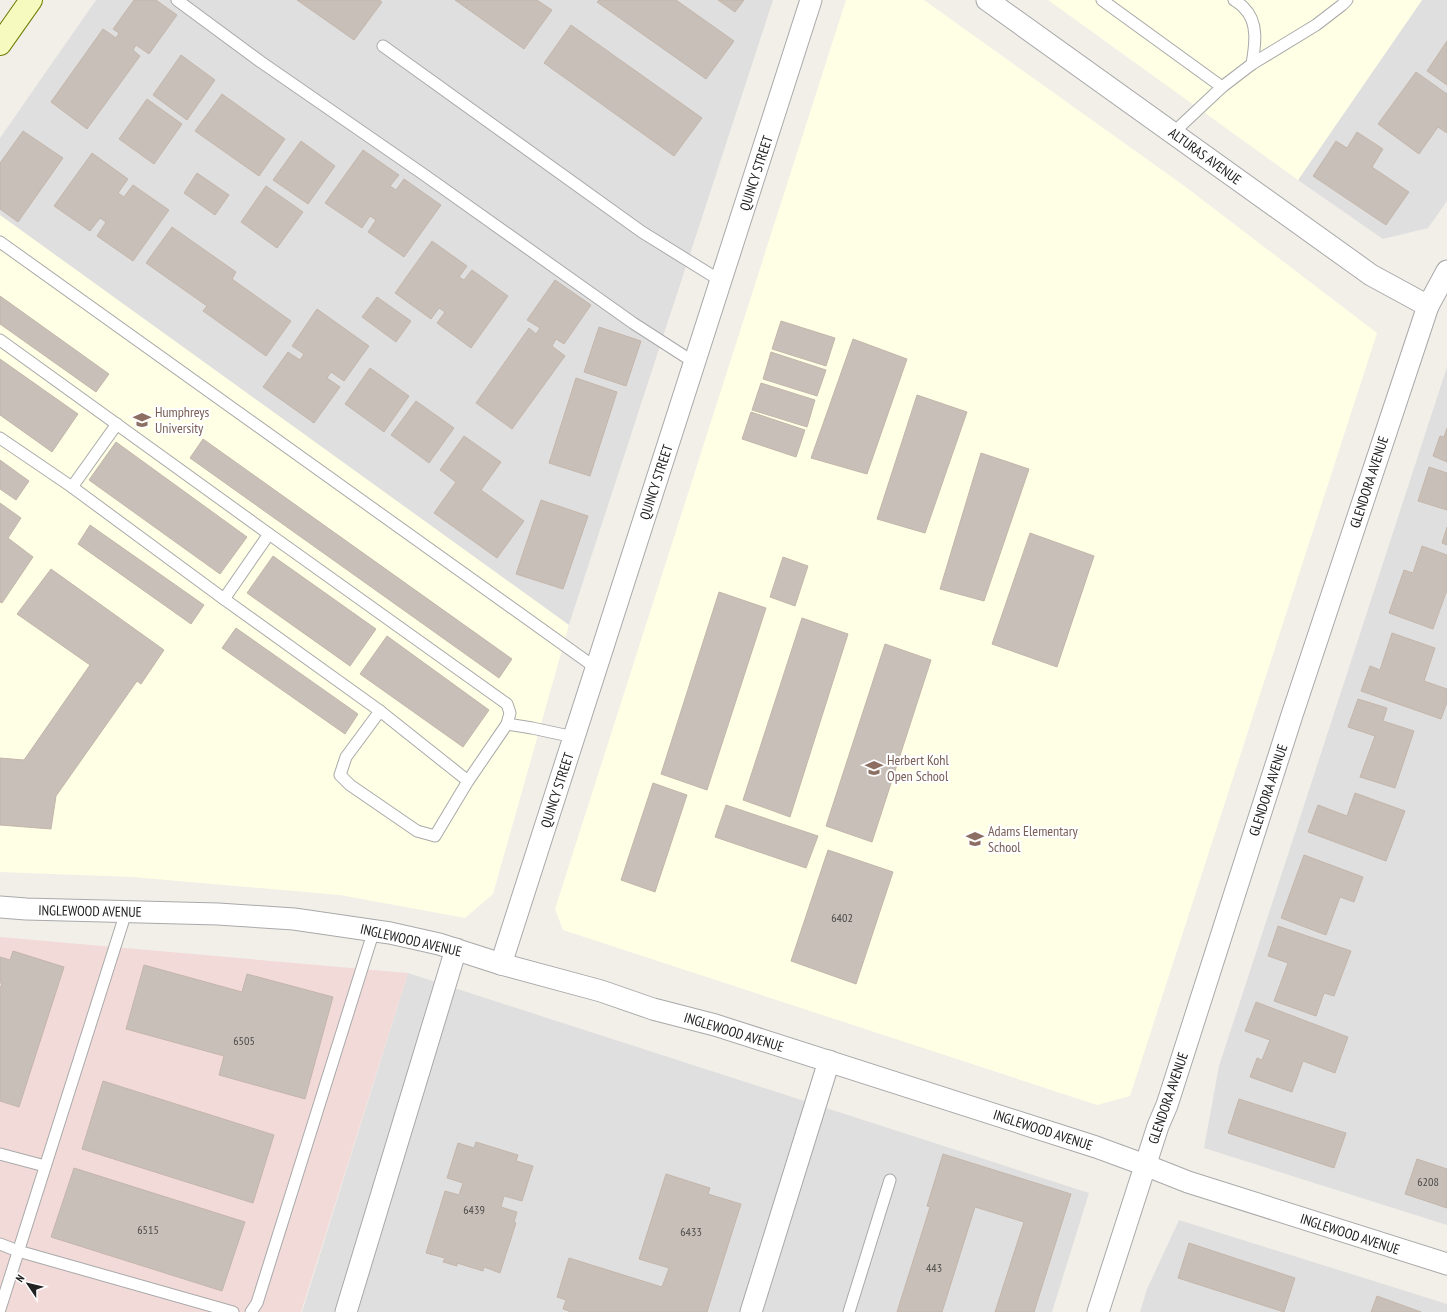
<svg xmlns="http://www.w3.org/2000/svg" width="1447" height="1312" font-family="'PT Sans Narrow',sans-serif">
<rect width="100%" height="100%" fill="#f2efe9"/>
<g fill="#e0dfdf">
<path d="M96 0H773L546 695 0 291V138Z"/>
<path d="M1422 0H1447V201L1428 228 1383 239 1298 180Z"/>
<path d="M1447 367V1225L1204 1148 1219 1066Z"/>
<path d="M408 973 1089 1193 1052 1312H302Z"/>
<path d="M1179 1220 1447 1304V1312H1140L1147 1289Z"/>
</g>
<path fill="#f2dad9" d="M0 937 408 973 301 1312H0Z"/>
<g fill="#ffffe5">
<path d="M846 0H924L1183 185 1377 333 1130 1096 1097 1105 563 930 555 909Z"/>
<path d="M1048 0H1422L1298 180Z"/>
<path d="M0 215 569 625 493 894 465 918 340 895 132 877 0 872Z"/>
</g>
<g fill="#c7bfb8" stroke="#c4b6ab">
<path d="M134 0H156L177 15 149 54 136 45 133 50 140 56 87 129 51 102 103 29 116 38 119 33 113 29Z"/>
<path d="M297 0H379L382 2 354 40Z"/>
<path d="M455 0H537L552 10 524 49Z"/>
<path d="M599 0H676L734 41 706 79 597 2Z"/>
<path d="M718 0H744L735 12Z"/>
<path d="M571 25 702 118 674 156 544 63Z"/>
<path d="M1447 41V85L1427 71Z"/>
<path d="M181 55 215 80 187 120 153 95Z"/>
<path d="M1416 72 1447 94V133L1438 127 1419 154 1378 124Z"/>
<path d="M222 94 285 139 259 176 195 131Z"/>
<path d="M147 99 182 124 154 164 119 139Z"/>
<path d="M23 131 63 158 18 222 0 209V163Z"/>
<path d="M1357 132 1383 149 1372 167 1409 192 1386 225 1313 176 1336 141 1347 148Z"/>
<path d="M301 141 335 166 308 204 273 180Z"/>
<path d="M363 150 399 175 390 186 396 190 404 179 441 205 404 257 368 232 376 220 370 216 362 228 325 203Z"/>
<path d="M92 153 128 179 118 193 124 197 133 185 169 210 133 261 97 236 106 222 100 218 90 231 54 206Z"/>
<path d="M197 173 229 195 215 215 184 193Z"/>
<path d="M266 186 303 212 277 248 241 222Z"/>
<path d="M172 227 236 272 232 279 291 321 266 356 203 311 207 306 146 263Z"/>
<path d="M432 241 467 266 459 277 464 280 472 270 508 296 471 348 437 323 445 312 439 308 431 319 395 293Z"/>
<path d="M555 280 591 305 564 344 556 339 552 346 565 356 512 429 476 403 529 328 536 334 540 328 527 320Z"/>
<path d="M0 296 109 374 96 392 0 324Z"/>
<path d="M377 297 411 321 396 342 362 317Z"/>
<path d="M317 309 369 346 344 381 331 372 327 378 340 387 314 423 263 387 288 352 300 360 304 354 292 346Z"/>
<path d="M781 321 835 338 826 366 772 349Z"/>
<path d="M599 327 641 341 626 386 584 372Z"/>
<path d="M853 339 907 359 867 474 811 458Z"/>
<path d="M771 352 826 370 817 396 763 379Z"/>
<path d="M0 359 78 414 52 452 0 415Z"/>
<path d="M370 368 409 396 384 432 345 404Z"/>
<path d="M576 378 617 392 590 476 549 463Z"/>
<path d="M761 383 815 400 807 427 752 410Z"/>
<path d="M917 395 967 412 925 533 877 519Z"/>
<path d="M416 401 454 428 429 463 391 435Z"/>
<path d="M751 412 805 430 796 457 742 439Z"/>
<path d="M1447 428V462L1433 456 1440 436 1444 437Z"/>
<path d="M464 436 501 462 481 490 524 521 497 558 434 513 456 482 440 470Z"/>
<path d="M203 439 512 659 499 678 190 458Z"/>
<path d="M116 442 247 537 220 574 89 480Z"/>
<path d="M981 453 1029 469 984 601 940 589Z"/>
<path d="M0 460 29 481 16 500 0 489Z"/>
<path d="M1429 467 1447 473V510L1418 501Z"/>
<path d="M541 500 588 516 563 589 516 574Z"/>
<path d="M0 503 21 518 8 538 33 557 2 603 0 602Z"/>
<path d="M90 525 204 605 191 624 78 544Z"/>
<path d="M1447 527V545L1442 543Z"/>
<path d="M1030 533 1094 556 1057 667 992 644Z"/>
<path d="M1422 546 1447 555V590L1433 629 1389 613 1404 570 1413 573Z"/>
<path d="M273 556 376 629 350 666 247 593Z"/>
<path d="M783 557 808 566 795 606 770 597Z"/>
<path d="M51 569 164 650 141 684 137 681 56 796 51 829 0 825V758L24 760 90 665 17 614Z"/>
<path d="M719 592 766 608 707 790 661 774Z"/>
<path d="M802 618 848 634 790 817 743 800Z"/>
<path d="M236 628 358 714 345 734 222 648Z"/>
<path d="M1392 633 1435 648 1424 681 1447 689V702L1441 719 1361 691 1370 666 1380 670Z"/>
<path d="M387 636 489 710 463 747 360 674Z"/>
<path d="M885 644 931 660 872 842 826 826Z"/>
<path d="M1358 699 1387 708 1383 721 1414 731 1395 788 1360 777 1375 736 1348 727Z"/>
<path d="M653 783 687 795 655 892 621 880Z"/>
<path d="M1355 793 1405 811 1386 861 1308 832 1318 805 1347 816Z"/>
<path d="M726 805 818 836 806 868 715 837Z"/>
<path d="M828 850 893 872 856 984 791 961Z"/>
<path d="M1304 855 1363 877 1354 902 1340 897 1326 935 1281 918Z"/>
<path d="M1278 926 1351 951 1334 996 1324 993 1316 1016 1274 1001 1288 963 1268 956Z"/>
<path d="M13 951 64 967 19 1107 0 1101V989L2 983H0V957L10 960Z"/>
<path d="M144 965 242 992 247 974 333 997 305 1099 219 1075 224 1056 126 1029Z"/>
<path d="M1256 1002 1348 1037 1335 1073 1303 1061 1292 1092 1250 1077 1257 1058 1262 1060 1270 1040 1245 1031Z"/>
<path d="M103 1081 274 1135 253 1203 82 1149Z"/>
<path d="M1239 1099 1346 1133 1334 1168 1228 1133Z"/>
<path d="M476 1142 518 1155 516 1161 533 1166 522 1201 504 1196 501 1207 517 1212 514 1222 516 1223 500 1273 484 1267 483 1271 457 1263V1266L443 1262 445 1258 426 1253 445 1191 459 1195 463 1183 447 1178 458 1143 474 1148Z"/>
<path d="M943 1154 1071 1194 1034 1312H995L1024 1222 975 1207 942 1312H897L930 1207 927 1206Z"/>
<path d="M1417 1159 1447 1169V1208L1405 1194Z"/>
<path d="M74 1168 245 1222 222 1291 51 1237Z"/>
<path d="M666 1174 710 1188 708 1194 741 1204 707 1312H569V1311L563 1309 566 1300 557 1297 569 1258 662 1287 669 1268 639 1259Z"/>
<path d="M1189 1243 1295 1278 1284 1312 1178 1278Z"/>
<path d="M1377 1296 1421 1312H1371Z"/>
</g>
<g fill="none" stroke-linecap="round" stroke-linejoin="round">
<g stroke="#a9a9a9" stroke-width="13">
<g id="service">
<path d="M177 0 261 62 423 174 633 323 695 363"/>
<path d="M1102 0 1222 87"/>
<path d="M383 46 642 232 721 281"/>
<path d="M1252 64 1316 25 1342 5 1347 0"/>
<path d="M1173 133 1222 87 1252 64C1255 46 1259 22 1244 8 1242 5 1237 2 1234 0"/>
<path d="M0 242 596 668"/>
<path d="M0 340 269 534 224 599 72 487 0 438"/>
<path d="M72 487 117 424"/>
<path d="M224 599 380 711 468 781 507 724 510 713 507 704 269 534"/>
<path d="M380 711 346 757 340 775 350 785 417 831 435 836 468 781"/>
<path d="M507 724 532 728 574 737"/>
<path d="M0 1154 45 1166"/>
<path d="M0 1244 18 1251 233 1312"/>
<path d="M0 1309 126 912"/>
<path d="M251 1312 257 1303 374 930"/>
<path d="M849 1312 890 1180"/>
</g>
</g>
<g stroke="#a9a9a9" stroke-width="23">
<g id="minor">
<path d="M987 0 1371 275 1428 306"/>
<path d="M0 907 26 909 218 914 294 919 390 933 439 944 501 964 601 991 653 1009 715 1025 1096 1147 1145 1165 1188 1182 1447 1264"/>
<path d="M501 964 811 0"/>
<path d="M346 1312 456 949"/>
<path d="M751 1312 829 1061"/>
<path d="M1098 1312 1158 1126 1167 1105 1292 715 1428 306 1447 271"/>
</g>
</g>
<g stroke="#707d05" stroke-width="24">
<path id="secondary" d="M0 44 31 0"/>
</g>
<use href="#service" stroke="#fff" stroke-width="11"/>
<use href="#minor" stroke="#fff" stroke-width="21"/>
<use href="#secondary" stroke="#f7fabf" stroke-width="22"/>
</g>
<defs>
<g id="university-bare" transform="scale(1.38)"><path d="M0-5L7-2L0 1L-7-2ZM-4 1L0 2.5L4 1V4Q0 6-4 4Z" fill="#8d6e63" stroke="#fff" stroke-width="2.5" paint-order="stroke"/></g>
<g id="school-bare" transform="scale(1.38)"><path d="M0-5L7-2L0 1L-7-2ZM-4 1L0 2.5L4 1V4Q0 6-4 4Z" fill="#8d6e63" stroke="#fff" stroke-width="2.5" paint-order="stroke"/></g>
</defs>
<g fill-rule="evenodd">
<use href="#university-bare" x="142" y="420"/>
<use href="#school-bare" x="874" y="768"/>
<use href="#school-bare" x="975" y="839"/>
</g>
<g text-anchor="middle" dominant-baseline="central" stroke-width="4" stroke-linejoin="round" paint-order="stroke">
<g font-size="12" fill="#4b4948">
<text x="842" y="917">6402</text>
<text x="244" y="1040">6505</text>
<text x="1428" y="1181">6208</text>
<text x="474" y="1209">6439</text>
<text x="148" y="1229">6515</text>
<text x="691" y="1231">6433</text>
<text x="934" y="1267">443</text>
</g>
<g font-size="14" fill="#222" stroke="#fff">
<text transform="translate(1205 156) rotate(36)">ALTURAS AVENUE</text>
<text transform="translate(756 173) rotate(-72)">QUINCY STREET</text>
<text transform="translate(656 482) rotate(-72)">QUINCY STREET</text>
<text transform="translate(1369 482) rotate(-72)">GLENDORA AVENUE</text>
<text transform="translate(557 790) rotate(-72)">QUINCY STREET</text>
<text transform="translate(1268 790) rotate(-72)">GLENDORA AVENUE</text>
<text transform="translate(90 911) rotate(1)">INGLEWOOD AVENUE</text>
<text transform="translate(411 940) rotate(13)">INGLEWOOD AVENUE</text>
<text transform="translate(734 1032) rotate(17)">INGLEWOOD AVENUE</text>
<text transform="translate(1168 1098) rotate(-71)">GLENDORA AVENUE</text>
<text transform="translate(1043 1130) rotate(18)">INGLEWOOD AVENUE</text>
<text transform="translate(1350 1234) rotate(18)">INGLEWOOD AVENUE</text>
</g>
<g font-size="14" fill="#785e54" stroke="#fff" text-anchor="start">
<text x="155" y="412">Humphreys<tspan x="155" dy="16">University</tspan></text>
<text x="887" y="760">Herbert Kohl<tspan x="887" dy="16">Open School</tspan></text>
<text x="988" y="831">Adams Elementary<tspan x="988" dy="16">School</tspan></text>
</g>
</g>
<g transform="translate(28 1284) rotate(305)" stroke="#ffffff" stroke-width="3" paint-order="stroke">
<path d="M0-3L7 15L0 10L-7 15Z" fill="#222222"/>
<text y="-6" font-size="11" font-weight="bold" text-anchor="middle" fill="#222222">N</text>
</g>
</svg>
